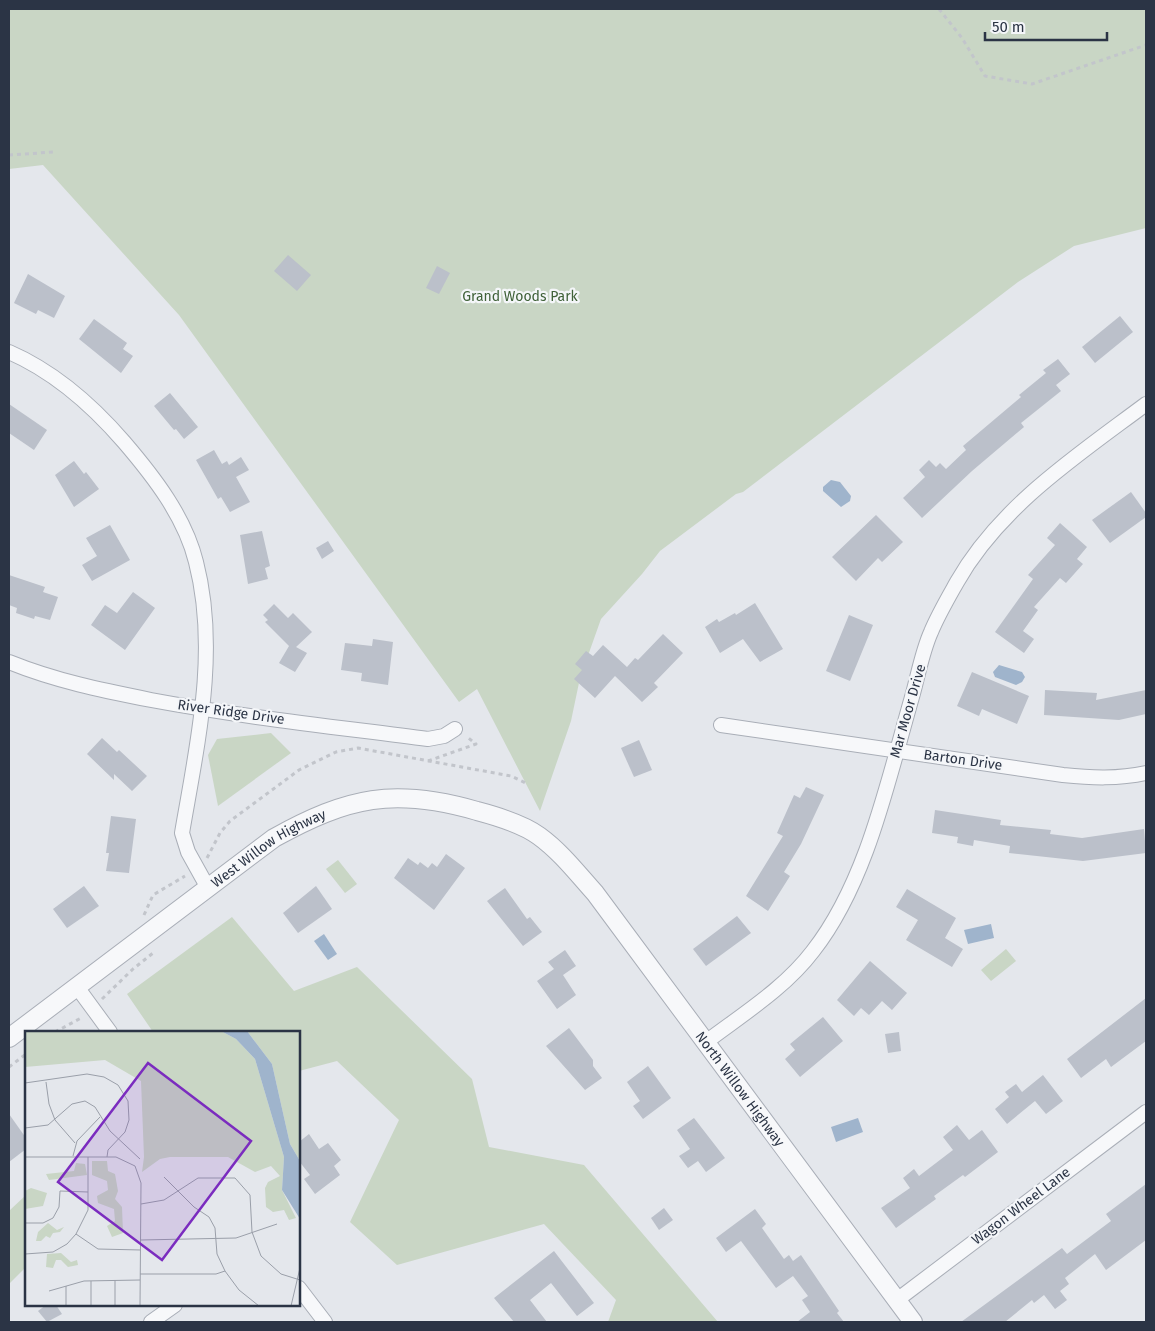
<svg xmlns="http://www.w3.org/2000/svg" width="1155" height="1331" font-family="'Fira Sans',sans-serif">
<rect width="100%" height="100%" fill="#e4e7ec"/>
<g fill="#c9d6c5">
<path d="M9 9H1146V228L1074 246 1018 282 743 492 736 494 660 551 642 574 601 619 580 678 571 721 540 811 477 689 459 702 179 315 43 165 9 169Z"/>
<path d="M271 733 291 753 218 806 208 755 217 739Z"/>
<path d="M338 860 357 884 345 893 326 869Z"/>
<path d="M232 917 294 991 357 967 472 1079 489 1147 584 1165 718 1322H608L616 1300 544 1224 397 1265 350 1222 399 1120 337 1061 299 1071V1032H153L127 994Z"/>
<path d="M1006 949 1016 961 991 981 981 970Z"/>
<path d="M26 1195V1267L9 1284V1211Z"/>
</g>
<g fill="#9fb4cc">
<path d="M831 480 840 482 851 496 850 501 841 507 823 491V487Z"/>
<path d="M999 665 1022 672 1025 677 1022 682 1016 685 995 677 993 672Z"/>
<path d="M991 924 994 938 968 944 964 930Z"/>
<path d="M324 934 337 954 328 960 314 941Z"/>
<path d="M858 1118 863 1132 836 1142 831 1127Z"/>
</g>
<g fill="#bbc0ca">
<path d="M288 255 311 275 297 291 274 271Z"/>
<path d="M437 266 450 273 439 294 426 288Z"/>
<path d="M28 274 65 296 54 318 38 310 36 314 14 303Z"/>
<path d="M1120 316 1133 332 1095 363 1082 347Z"/>
<path d="M94 319 127 343 123 349 133 356 121 373 79 339Z"/>
<path d="M1058 359 1070 374 1056 385 1061 391 1021 423 1024 427 972 471 922 518 903 498 925 477 919 470 929 460 936 467 940 463 946 469 966 450 963 446 1021 397 1019 395 1046 373 1043 370Z"/>
<path d="M170 393 198 427 184 439 176 429 174 430 154 406Z"/>
<path d="M9 404 47 430 34 450 9 433Z"/>
<path d="M214 450 222 464 227 461 229 465 241 457 249 470 236 477 250 502 230 512 221 497 218 499 196 460Z"/>
<path d="M74 461 84 474 86 472 99 489 74 507 55 475Z"/>
<path d="M1131 492 1146 513V517L1110 543 1092 520Z"/>
<path d="M876 515 903 542 882 562 878 558 856 581 832 557Z"/>
<path d="M1060 523 1087 547 1077 559 1083 564 1066 583 1060 578 1034 607 1038 610 1023 631 1034 639 1024 653 995 632 1033 579 1028 575 1055 545 1047 538Z"/>
<path d="M110 525 130 560 92 581 82 565 97 556 86 538Z"/>
<path d="M262 531 270 566 265 568 268 579 248 584 240 535Z"/>
<path d="M328 541 334 551 322 559 316 548Z"/>
<path d="M9 575 45 587 43 592 58 597 50 620 35 616 34 619 16 613 17 608 9 605Z"/>
<path d="M133 592 155 608 125 650 91 625 105 605 117 613Z"/>
<path d="M755 603 783 649 760 662 743 639 720 653 705 627 717 619 719 622 735 613 736 615Z"/>
<path d="M274 604 288 618 293 613 312 632 296 647 307 653 295 672 279 663 289 646 265 622 268 620 263 615Z"/>
<path d="M849 615 873 625 850 681 826 671Z"/>
<path d="M663 634 683 653 654 683 658 687 642 702 615 676 595 698 574 679 582 670 575 664 586 651 593 656 603 645 627 667 635 658 638 660Z"/>
<path d="M373 639 393 642 388 685 361 681 362 673 341 670 345 643 372 646Z"/>
<path d="M972 672 1029 696 1017 724 982 709 979 716 957 706Z"/>
<path d="M1045 690 1097 693 1096 700 1146 690V714L1119 720 1044 715Z"/>
<path d="M102 738 117 752 119 750 147 776 132 791 114 774V780L87 754Z"/>
<path d="M639 740 652 770 634 777 621 748Z"/>
<path d="M806 787 824 795 801 844 784 872 790 876 768 911 746 896 783 836 777 833 794 795 800 798Z"/>
<path d="M935 810 1001 820 1000 825 1051 830 1050 834 1082 838 1144 829 1146 853 1083 861 1009 853 1010 846 974 840 973 846 957 843 958 837 932 833Z"/>
<path d="M111 816 136 819 129 873 106 871 109 853H106Z"/>
<path d="M446 854 465 868 434 910 394 878 408 858 418 865 420 862 428 868 432 863 437 867Z"/>
<path d="M84 886 99 906 67 928 53 909Z"/>
<path d="M316 886 332 909 298 933 283 913Z"/>
<path d="M505 888 527 919 530 917 542 932 523 946 487 901Z"/>
<path d="M907 889 956 918 945 938 963 949 952 967 906 940 918 920 896 907Z"/>
<path d="M737 916 751 933 706 966 693 949Z"/>
<path d="M565 950 576 966 563 975 576 995 557 1009 537 981 554 969 548 962Z"/>
<path d="M870 961 907 993 892 1010 882 1001 869 1015 861 1008 854 1016 837 1000Z"/>
<path d="M1146 998V1041L1111 1067 1106 1059 1081 1078 1067 1059Z"/>
<path d="M823 1017 843 1041 800 1077 785 1059 795 1050 790 1044Z"/>
<path d="M569 1028 593 1060V1066L602 1078 585 1090 546 1046Z"/>
<path d="M899 1032 901 1051 888 1053 885 1034Z"/>
<path d="M648 1066 671 1098 643 1119 633 1106 640 1101 627 1082Z"/>
<path d="M1043 1075 1063 1101 1046 1114 1035 1101 1007 1124 995 1109 1009 1097 1005 1092 1016 1084 1022 1092Z"/>
<path d="M9 1114 26 1138V1149L9 1162Z"/>
<path d="M694 1118 725 1158 706 1172 698 1161 688 1168 679 1156 690 1149 677 1130Z"/>
<path d="M957 1125 969 1140 982 1130 998 1152 965 1177 963 1175 934 1196 936 1199 896 1228 881 1208 910 1188 903 1178 914 1169 919 1176 953 1150 943 1137Z"/>
<path d="M309 1134 319 1149 328 1143 341 1160 334 1166 340 1175 315 1194 304 1179 310 1175 299 1161V1142Z"/>
<path d="M1146 1184V1240L1106 1270 1095 1254 1065 1278 1069 1284 1060 1291 1067 1300 1055 1309 1044 1295 1034 1303 1032 1300 1005 1322H961L1062 1248 1067 1254 1111 1221 1106 1214Z"/>
<path d="M664 1208 673 1220 659 1230 651 1218Z"/>
<path d="M755 1209 766 1224 762 1228 784 1259 789 1255 793 1261 801 1255 839 1311 837 1313 844 1322H797L810 1312 802 1300 808 1296 793 1276 776 1288 741 1241 726 1252 716 1238Z"/>
<path d="M554 1251 594 1303 577 1316 551 1283 530 1300 547 1322H514L494 1298Z"/>
<path d="M46 1305H56L62 1314 47 1322 38 1311Z"/>
</g>
<g fill="none" stroke-linecap="round" stroke-linejoin="round">
<g stroke="#a9aeb7" stroke-width="16">
<g id="minor">
<path d="M9 352C55 372 92 405 124 442 154 477 185 517 196 562 219 651 197 745 182 833L188 852 208 888"/>
<path d="M9 662C56 681 101 690 151 700 242 717 336 727 428 739L444 736 455 729"/>
<path d="M721 725 1063 775C1092 778 1118 779 1146 773"/>
<path d="M77 987 110 1032"/>
<path d="M706 1042C743 1014 785 988 813 951 867 882 888 780 912 697 918 676 922 652 931 632 938 615 948 598 957 582 1000 506 1078 455 1146 404"/>
<path d="M299 1288 325 1322"/>
<path d="M897 1300 1146 1112"/>
<path d="M151 1322 175 1305"/>
</g>
</g>
<g stroke="#a9aeb7" stroke-width="20">
<g id="tertiary">
<path id="s1" d="M9 1038 274 838C348 797 394 787 477 811 496 816 523 824 539 836 561 852 577 873 595 893L913 1322"/>
</g>
</g>
<g stroke="#c2c5cb" stroke-width="3" stroke-dasharray="4 4" stroke-linecap="butt">
<path d="M939 9 962 38 985 76 1032 84 1146 45"/>
<path d="M9 155 54 152"/>
<path d="M428 761 476 744 466 736"/>
<path d="M207 858 220 833 230 821 299 770 336 752 358 748 511 776 528 784"/>
<path d="M144 915 153 895 185 876"/>
<path d="M102 999 133 969 153 953"/>
<path d="M55 1032 83 1017"/>
<path d="M9 1067 26 1054"/>
</g>
<use href="#minor" stroke="#f7f8fa" stroke-width="14"/>
<use href="#tertiary" stroke="#f7f8fa" stroke-width="18"/>
</g>
<g text-anchor="middle" dominant-baseline="central" stroke-width="4.5" stroke-linejoin="round" paint-order="stroke">
<g font-size="14" fill="#3f6138" stroke="#f4f6f9">
<text x="520" y="296">Grand Woods Park</text>
</g>
<g font-size="14" fill="#2b3445" stroke="#f4f6f9">
<text transform="translate(908 711) rotate(-74)">Mar Moor Drive</text>
<text transform="translate(231 712) rotate(8)">River Ridge Drive</text>
<text transform="translate(963 760) rotate(8)">Barton Drive</text>
<text stroke="none"><textPath href="#s1" startOffset="322">West Willow Highway</textPath></text>
<text stroke="none"><textPath href="#s1" startOffset="935">North Willow Highway</textPath></text>
<text transform="translate(1021 1206) rotate(-37)">Wagon Wheel Lane</text>
</g>
</g>
<g transform="translate(25 1031)">
<rect width="275" height="275" fill="#e4e7ec"/>
<path d="M0 0H196L211 8 230 28 259 126 257 159 271 187 264 189 259 179 248 181 241 176 240 157 243 151 255 145 246 135 230 141 203 126H145L135 128 117 141 119 126 116 50 80 29 0 36ZM222 0H275V130L265 113 247 33ZM67 130H82L83 140 90 143 93 160 90 168 97 176 98 202 87 206 82 195 90 190 89 178 73 172 72 165 83 159 82 150 67 144ZM51 132 60 133 62 144 24 149 21 143 49 140ZM6 157 22 162 18 175 0 178V160ZM23 192 32 199 39 196 35 201 28 202 25 207 21 205 16 210H11L13 201ZM36 222 46 231 52 229 53 234 43 236 36 229H31L28 237 21 236 22 223Z" fill="#c9d6c5"/>
<path d="M196 0H222L247 33 265 113 275 130V188L257 159 259 126 230 28 211 8Z" fill="#9fb4cc"/>
<path fill="none" stroke="#9a9fa9" stroke-width="1" d="M21 51 24 73 30 89 50 112M0 52 62 43 79 46 93 54 103 70 104 89 100 101 83 119 82 126M0 97 23 94 47 73 60 70 70 76 85 100 115 128M48 125 52 110 75 86M0 126H91L110 135 116 152 115 275M139 146 169 176 184 186 190 197 192 223 200 240 214 259 234 275M116 173 139 169 173 147H210L225 164 227 201 236 225 256 243 275 249M0 192H18L28 187 34 176 35 160 63 161M51 203 73 218 116 219M116 209 211 207 252 193M0 223 28 221 42 213 51 203 63 179V126M115 243H191L200 240M41 255V275M24 260 59 250 115 249M66 275V250M90 275V249M266 275 275 237"/>
<path fill="#7b2cbf" fill-opacity="0.15" stroke="#7b2cbf" stroke-width="2.5" d="M123 32 226 110 137 229 33 151Z"/>
<rect width="275" height="275" fill="none" stroke="#2b3445" stroke-width="2.5"/>
</g>
<rect width="1155" height="1331" fill="none" stroke="#2b3445" stroke-width="20"/>
<path d="M985 32v8h122v-8" fill="none" stroke="#2b3445" stroke-width="2.5"/>
<text x="992" y="32" font-size="15" fill="#2b3445" stroke="#f4f6f9" stroke-width="4" paint-order="stroke">50 m</text>
</svg>
